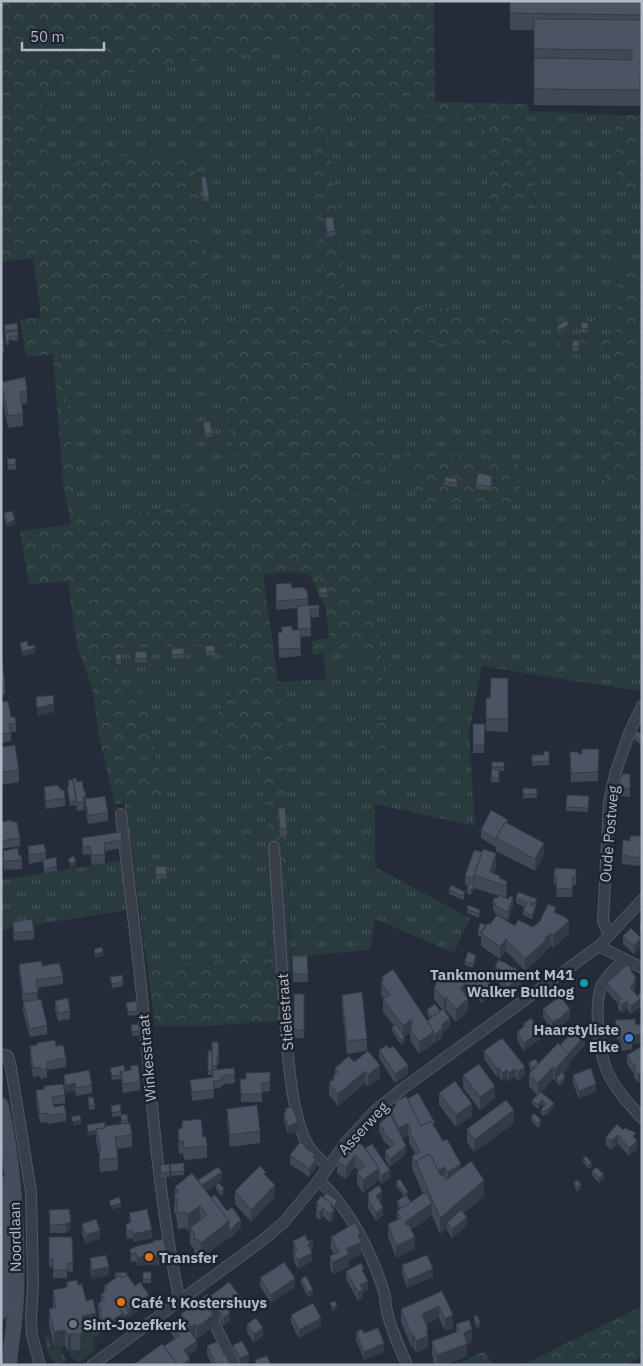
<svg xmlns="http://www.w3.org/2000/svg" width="643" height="1366" font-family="'IBM Plex Sans',sans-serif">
<defs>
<pattern id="grass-tufts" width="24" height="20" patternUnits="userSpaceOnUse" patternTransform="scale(1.25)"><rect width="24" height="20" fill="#293b3d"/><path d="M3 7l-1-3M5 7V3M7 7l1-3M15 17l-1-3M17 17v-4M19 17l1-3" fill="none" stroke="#465558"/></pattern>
<pattern id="forest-crowns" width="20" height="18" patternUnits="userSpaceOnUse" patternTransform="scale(1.25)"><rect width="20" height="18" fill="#293b3d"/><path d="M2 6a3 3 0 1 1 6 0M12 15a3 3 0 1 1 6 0" fill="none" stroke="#465558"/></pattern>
</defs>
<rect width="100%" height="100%" fill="#242c39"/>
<g fill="url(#grass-tufts)">
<path d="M298 45 308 113 323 294 312 298 296 295 218 349 240 500 99 517 82 516 77 498 60 345 204 327 213 310 194 160 104 158 49 165 40 86Z"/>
<path d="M528 111 615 115 617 187 642 189V266H618L616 340 561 336 559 346 613 354 605 483 642 487V686L639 691 482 666 469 733 475 826 388 807 387 720H370L375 804V867L470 918 454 953 375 919 370 950 291 957 287 843 281 701 278 682 326 679 323 652 358 645 368 684 383 674 376 614 360 543 352 498 359 484 374 475 366 419 343 411 335 393 338 353 333 341 351 332 326 113 484 117 491 213 535 208Z"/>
<path d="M240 643V681L222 705 239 752 259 753 270 840 277 956 147 966 132 852 124 803 164 798 151 732 148 694 120 693 113 649Z"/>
<path d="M124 860 128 910 1 930V880Z"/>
<path d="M99 1327V1337L93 1338 95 1344 94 1351 79 1362 71 1357 69 1351 71 1349 75 1352 81 1351 83 1347H84V1342L85 1341H84L82 1332 95 1329V1328Z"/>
<path d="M49 1334 52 1349 61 1347 64 1357 68 1360 56 1365 47 1351 45 1335Z"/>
</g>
<g fill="url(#forest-crowns)" fill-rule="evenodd">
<path d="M1 1H434L435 102 528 104 535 208 491 213 484 117 326 114 351 333 333 341 338 353 341 382 335 393 343 411 366 419 383 428 389 448 388 461 374 475 359 484 352 498 360 543 376 614 383 674 379 686 368 684 358 646 313 655 312 641 329 638 325 606 309 574 283 572 263 575 281 701 287 843 292 1020 208 1026H155L147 966 277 956 270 840 259 754C229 750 229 751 214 724L222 705 240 681V643L113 649 120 693 148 694 151 732 164 798 115 804 99 736 93 691 77 646 68 581 29 585 20 531 71 524 63 482 53 354 26 357 20 319 41 318 33 258 1 262ZM298 45 308 113 323 294 312 298 296 295 248 312 231 325 218 349 240 500 99 517 83 516 77 498 60 345 204 327 213 310 194 160 188 153C141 152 95 159 49 165L40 87Z"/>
<path d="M615 115H642V189L617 187Z"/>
<path d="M618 266H642V487L605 483 613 355 559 346 561 336 616 340Z"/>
<path d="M369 299 475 313 493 312 516 320 525 331 518 344 500 352 372 334C358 325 357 320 360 304Z"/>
<path d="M412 450 517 462 520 471 519 504 426 502 412 487 404 455Z"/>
<path d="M370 720H387L388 807 375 804Z"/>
<path d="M642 1306V1356L625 1365H523Z"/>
<path d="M485 1351 493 1365H454Z"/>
</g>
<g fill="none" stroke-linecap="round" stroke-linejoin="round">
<g stroke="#505762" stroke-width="12">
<g id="street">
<path d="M121 814C128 878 137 942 143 1006 152 1105 159 1204 180 1302"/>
<path d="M274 847 287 1047C290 1075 294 1123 309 1147 314 1154 322 1161 328 1167"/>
<path d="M609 935 603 921 609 803 615 774 630 731 642 706"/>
<path d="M599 946 642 968"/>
<path d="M623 960C617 968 605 977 601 987 594 1007 599 1052 607 1071 614 1088 629 1104 642 1118"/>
<path d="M1 1054 8 1056 11 1068 31 1192 33 1285 31 1318 32 1336 40 1365"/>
<path d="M319 1180C350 1210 371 1251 384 1292 386 1298 385 1304 387 1311 390 1328 400 1348 407 1365"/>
<path d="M215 1324 234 1365"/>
<path d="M92 1365 263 1240 284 1222 319 1180 347 1141 374 1112 402 1089 599 946 642 900"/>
</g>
</g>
<g stroke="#414853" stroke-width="16">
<g id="secondary">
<path d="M1 1105C15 1169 18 1234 16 1300 15 1321 11 1343 9 1365"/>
<path d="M1 1184 4 1271 1 1312"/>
</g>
</g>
<use href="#street" stroke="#383f4a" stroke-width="10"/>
<use href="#secondary" stroke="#464e5d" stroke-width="14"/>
</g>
<g fill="#404855">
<path d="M510 1H642L641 36 640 106 534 105V30H510Z"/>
<path d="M201 177 209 196V201H203Z"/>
<path d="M325 218 335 231V235L327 237Z"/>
<path d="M582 322 588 323V333L581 332Z"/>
<path d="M17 323 18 341 9 340V345H6L4 325Z"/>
<path d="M557 326 569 330 560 335 557 330Z"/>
<path d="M1 329 4 345V353L1 354Z"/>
<path d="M573 340 579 341V351H572Z"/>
<path d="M1 380 3 382 27 391V403L22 404 23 414V426L8 428 3 402H1Z"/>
<path d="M203 423 212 433V437L205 438Z"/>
<path d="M7 459 16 464V469L8 470Z"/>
<path d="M492 476 491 491 476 489V484Z"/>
<path d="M445 477 457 479V487L444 485Z"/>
<path d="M4 513 15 524 7 527 4 518Z"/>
<path d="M276 584 307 591 308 606 319 605V617L310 618 311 636 300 637 301 656 279 658 278 633 298 630 297 608 276 610Z"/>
<path d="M327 587V597H319V588Z"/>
<path d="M205 646 215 651V655L206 656Z"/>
<path d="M171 649 184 654V658L172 659Z"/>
<path d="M146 651 147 662 135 663V652Z"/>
<path d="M121 654V664H116L115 655Z"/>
<path d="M1 657 5 682V694L1 695Z"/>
<path d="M508 678V732L486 731V698H490Z"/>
<path d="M1 702 11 717 16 723V732H11V741L1 743Z"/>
<path d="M473 724H485L484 753H473Z"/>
<path d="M634 734 642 735V746L634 739Z"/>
<path d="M1 747 19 770V782L1 785Z"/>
<path d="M599 749 598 781 571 782 570 752 579 754H582Z"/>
<path d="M549 752V765L532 766V755H544Z"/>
<path d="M492 762H504V771H499V782H491Z"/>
<path d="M630 774V797L620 796V788L622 777Z"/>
<path d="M73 778 77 782 86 799 108 812V821L88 824 85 805H84V810L77 811 76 805 70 806 67 787H69L68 780 73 783Z"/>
<path d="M44 787 59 788 61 790 65 798V806L46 809 44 796Z"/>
<path d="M523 788 537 789V798H523Z"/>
<path d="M589 796 588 812 566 811V807Z"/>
<path d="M278 808 287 828V836L280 837Z"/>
<path d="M1 822H12L20 838V846L1 849Z"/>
<path d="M508 824 544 855 535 871 496 851V847L481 838V830Z"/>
<path d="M82 838 122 840V848L105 851V863L92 865 90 854 83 855 82 846Z"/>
<path d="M641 845 640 866 622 864V855Z"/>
<path d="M28 846 46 853V859L57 866V871L44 873 43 861 29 864 28 855Z"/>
<path d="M3 851 19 856 22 860V869L4 870 3 859Z"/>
<path d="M482 852 496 855V865L494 873 500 879 507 881V893L506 898 513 906 508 920 498 915 515 926 533 927 556 913 569 933 553 948 551 945 546 950V952L525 971 506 951 500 959 481 946V936H478V931L486 925 490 924 497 915 495 914V911L493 910V902L498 898 499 896 474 888 471 895 467 893V889L468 886 465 885V876Z"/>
<path d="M155 867 167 874V878L156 880Z"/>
<path d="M576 869V885H573L572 897H556L557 884H554V876Z"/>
<path d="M449 890 465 896 463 900 449 894Z"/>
<path d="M516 898 537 904 535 908V912L532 919 523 915V911L525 907 516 903Z"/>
<path d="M467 909 480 915 479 918 467 913Z"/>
<path d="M642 921V933L640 932V923Z"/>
<path d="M13 922 34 931V939L14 941 13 930Z"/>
<path d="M623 936 641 946 634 954 623 944Z"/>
<path d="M292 956H307L308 982H293Z"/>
<path d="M476 959 473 968 465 965V961Z"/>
<path d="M498 960 522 985 507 995 497 981V976L495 975V967Z"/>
<path d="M19 964 42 966 63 976V984L37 988 38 1000 47 1025V1034L30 1037 23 1011V1002L19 972Z"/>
<path d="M631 971 636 986 635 987V990L634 991 637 996 642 992V1007L641 1008 640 1007 631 1014 627 1009 622 1013 618 1009V1004L607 991V983Z"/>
<path d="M448 976 470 982 493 994 482 1003 472 994 468 997 466 996 468 1011 456 1022 446 1010 444 1011 450 1027 443 1032V1037L434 1044 433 1042 431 1046 419 1054 411 1042 410 1033 404 1037 405 1042 401 1045 392 1031V1027L394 1026 383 1012V999H384L381 994 382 977 427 1021 430 1019 427 1014V1010L440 1011 442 1009 434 999V987L435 986V981Z"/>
<path d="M110 977 123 982V986L112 988Z"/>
<rect x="294" y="994" width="10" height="44"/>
<path d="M342 995 367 1039V1051L347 1054 342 1007Z"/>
<path d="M55 1001 70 1011V1019L58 1021 55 1009Z"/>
<path d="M126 1003 138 1011V1015L128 1016Z"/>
<path d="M543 1009 570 1018 560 1027 552 1030 543 1017Z"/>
<path d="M615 1020 642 1029V1042L632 1044V1049L622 1051 619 1039 617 1040 615 1029Z"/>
<path d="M138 1024 139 1035 132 1036 131 1025Z"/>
<path d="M523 1024 540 1039 524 1051 517 1040V1032L523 1027Z"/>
<path d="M218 1042 219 1063H217V1070L234 1068 235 1083 224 1084V1085L221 1086V1088L214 1089V1098L192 1101 190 1080 213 1077V1075H208V1051L212 1050Z"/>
<path d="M560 1045H585L569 1062V1067L563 1073 565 1080 560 1086 556 1082V1079L555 1081 553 1079 541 1092 554 1107 546 1116 545 1114 543 1116 541 1114V1110L544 1106 542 1104 538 1109 532 1104V1100L537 1095 529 1086V1074L531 1071 529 1066V1062L538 1064Z"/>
<path d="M30 1046H56L66 1058V1067L47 1070V1077L41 1079 40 1076 33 1077 30 1055Z"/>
<path d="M642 1046V1080L638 1083 634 1077V1074L627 1064V1055Z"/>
<path d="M379 1050 408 1074 395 1083 379 1058Z"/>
<path d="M484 1051 525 1075 518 1081 515 1077 509 1081 507 1078 502 1081 499 1076 497 1077 484 1059Z"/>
<path d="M354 1062 380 1078 368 1087 365 1083 338 1106 329 1095V1083L333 1079V1076L335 1074V1068Z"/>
<path d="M130 1066 140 1082V1090L123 1093 121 1077V1076V1079L112 1080 110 1068 125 1072 130 1070Z"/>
<path d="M270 1072V1091L262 1092V1102H241L240 1079H246Z"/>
<path d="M64 1075 92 1085V1093L76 1096 75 1091 66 1093 64 1083Z"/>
<path d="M463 1075 495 1098 480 1110 463 1088Z"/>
<path d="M573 1075 596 1092 579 1099 573 1083Z"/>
<path d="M36 1090 65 1095V1103L53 1105 54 1107 66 1113V1121L48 1124V1122L40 1123 36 1099Z"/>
<path d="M439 1093 472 1116 456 1127 439 1105Z"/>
<path d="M88 1097 95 1105V1109L89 1110Z"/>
<path d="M407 1099 435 1128 443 1141 461 1168 484 1196 464 1213 467 1225 452 1238 447 1231V1228L440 1234 432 1215 411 1230 415 1249 396 1258 388 1236V1224L397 1220V1211L400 1209 397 1205V1201L404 1196 396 1186V1182L408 1196 407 1197 411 1202 423 1194 412 1168V1156L415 1154 409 1143V1137L408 1135 402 1139 406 1154 390 1167 385 1159V1151L390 1147 382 1139V1136L379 1132V1124L390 1114V1110L395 1106V1102Z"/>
<path d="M111 1106 121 1111V1115L128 1120V1123L132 1135V1147L117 1149 118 1158V1170L100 1172 99 1162V1153L96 1141V1134L88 1136 87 1125 106 1126 121 1124V1116L112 1117Z"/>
<path d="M227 1109 260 1131V1143L230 1147 227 1121Z"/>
<path d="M285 1109 298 1131 288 1134 284 1121V1113H285Z"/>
<path d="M531 1117 541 1124 538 1128 531 1121Z"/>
<path d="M182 1121 203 1137 207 1146V1158L184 1160 183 1153 179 1154 178 1129H182Z"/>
<path d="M514 1123 474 1152 467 1142V1129Z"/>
<path d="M623 1130 636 1140 637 1149 629 1156 618 1144 611 1150 606 1145V1137Z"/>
<path d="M365 1148 390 1178 382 1184 379 1180 363 1193 357 1184V1172L359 1171 355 1167 346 1179 337 1173V1161Z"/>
<path d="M306 1149 315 1158 316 1167 309 1177 290 1164V1155Z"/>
<path d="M583 1158 592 1167 589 1169 583 1162Z"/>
<path d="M184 1163V1175L171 1176 170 1164Z"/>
<path d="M169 1164 170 1177H161L160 1165Z"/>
<path d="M592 1171 604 1179 599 1183 592 1175Z"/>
<path d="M198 1180H222L206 1191 211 1197 227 1211 241 1228 235 1233V1235L230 1238 229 1237 201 1259 198 1255H194V1249L190 1244V1229L188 1231 186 1228 178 1229 176 1215 174 1212 175 1187Z"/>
<path d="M574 1182 581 1189 577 1192 574 1186Z"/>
<path d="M216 1185 224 1194 221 1196 216 1189Z"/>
<path d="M235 1191 275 1197 251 1222 235 1204Z"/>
<path d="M368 1193 382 1200 379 1202 383 1215 376 1221 368 1208Z"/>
<path d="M316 1203 338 1205 334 1210V1218L330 1222 323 1216 320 1220 316 1217Z"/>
<path d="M69 1209 71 1229 66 1233H50L49 1210Z"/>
<path d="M129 1213 152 1238 133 1242 132 1238 127 1239 126 1232V1224L130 1223Z"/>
<path d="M82 1224 100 1238 86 1244 82 1233Z"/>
<path d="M361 1234V1254L349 1260V1267L333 1274 330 1269V1256L334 1254 331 1249V1237Z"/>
<path d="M49 1237H72L73 1272 67 1271V1278H53V1267H49Z"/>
<path d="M293 1241H308L313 1248 311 1250 312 1261 298 1269 294 1261Z"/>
<path d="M130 1249 167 1263 151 1266 150 1264 137 1266 136 1261 131 1262Z"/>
<path d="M90 1258 109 1275 92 1279 90 1267Z"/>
<path d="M402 1265 433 1277 407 1288 402 1273Z"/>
<path d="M346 1271 364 1274 368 1290 363 1292V1298L358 1301 346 1279Z"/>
<rect x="143" y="1272" width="8" height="11"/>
<path d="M115 1273 127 1275 149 1303 107 1332 104 1331 99 1319V1314L98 1312V1304L101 1301V1294L104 1293V1286L116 1278 115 1277Z"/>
<path d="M260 1278 295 1287 271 1303 260 1286Z"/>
<path d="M301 1279 313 1294 308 1297 301 1283Z"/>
<path d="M67 1282 78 1285 86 1301 96 1329 83 1332V1346L80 1350 75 1351 71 1349 68 1351 65 1346 54 1348 49 1325V1309L53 1308V1290L67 1287Z"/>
<path d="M229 1282 242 1299V1308L239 1310 237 1306 229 1311 230 1321 224 1325 219 1319 213 1323V1327L197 1339 195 1336 194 1337 197 1349 188 1355 190 1365 164 1346 175 1339 171 1333V1325L181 1318V1314L209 1297Z"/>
<path d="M442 1291 453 1328 445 1331 439 1318 426 1324 428 1329V1348L416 1353 414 1348H412L401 1322V1309Z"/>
<path d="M291 1315 321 1326 299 1338 291 1323Z"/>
<path d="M474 1316 480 1327 476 1328 474 1320Z"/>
<path d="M247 1324 263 1336 254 1343 247 1332Z"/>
<path d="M456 1324 472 1342 467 1344V1356L445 1365H436L435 1362H433V1357L432 1354V1341L456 1332Z"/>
<path d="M356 1332 364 1333 384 1352 364 1360 356 1340Z"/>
<path d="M233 1345 249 1362 243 1365H239L233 1354Z"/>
<path d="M207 1346 224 1354 230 1365H212L207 1354Z"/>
</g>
<g fill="#343b45">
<path d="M569 325V330L560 335V330Z"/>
<path d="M15 520V524L7 527V523Z"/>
<path d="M35 648V653L22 657V652Z"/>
<path d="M54 704V712L37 716V708Z"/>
<path d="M86 796V803L85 799V805H84L83 797Z"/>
<path d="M544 843V855L535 871V859Z"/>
<path d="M496 853V865L491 881 490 872Z"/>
<path d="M76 862V866L70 868V864Z"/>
<path d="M474 879V889L471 895V890L474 885Z"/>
<path d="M507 881V893L506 899V886Z"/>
<path d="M513 897V906L508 920V912Z"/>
<path d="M535 908V912L532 919V915Z"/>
<path d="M569 921V933L553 948V935Z"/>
<path d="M551 933V945L546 950V952L525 971V959Z"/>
<path d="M641 938V946L634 954V946Z"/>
<path d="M506 939V951L500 959V947Z"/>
<path d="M103 952V956L95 958V954Z"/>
<path d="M476 955V959L473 968V964Z"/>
<path d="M522 977V985L507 995V987Z"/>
<path d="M636 977V986L635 987V990L630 995V987L633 980Z"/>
<path d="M466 984V996L460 988Z"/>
<path d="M472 986V994L468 997V989Z"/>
<path d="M493 986V994L482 1003V995Z"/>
<path d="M446 997V1010L444 1011V999Z"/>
<path d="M468 999V1011L456 1022V1009Z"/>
<path d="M640 999V1007L631 1014V1006Z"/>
<path d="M627 1001V1009L622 1013V1005Z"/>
<path d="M570 1009V1018L560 1027 552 1030V1022Z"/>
<path d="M450 1018V1027L443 1032V1037L434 1044V1035L441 1025Z"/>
<path d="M411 1020 410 1033 403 1038V1026Z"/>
<path d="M433 1030V1042L431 1046 419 1054V1042Z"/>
<path d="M540 1031V1039L524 1051V1043Z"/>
<path d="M642 1034V1042L632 1044 631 1036Z"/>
<path d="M585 1036V1045L569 1062V1067L555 1081V1069Z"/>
<path d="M405 1038V1042L401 1045V1040Z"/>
<path d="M380 1065V1078L368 1087V1075Z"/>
<path d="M408 1065V1074L395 1083V1074Z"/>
<path d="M525 1067V1075L518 1081V1072Z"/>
<path d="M553 1067V1079L538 1096V1083Z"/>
<path d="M499 1068V1076L497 1077V1069Z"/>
<path d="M515 1069V1077L509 1081V1073Z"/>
<path d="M507 1070V1078L502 1081V1073Z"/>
<path d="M365 1071V1083L338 1106V1094Z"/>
<path d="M642 1072V1080L638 1083V1075Z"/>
<path d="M565 1076V1080L560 1086V1082Z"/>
<path d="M75 1083V1091L66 1093V1085Z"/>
<path d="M596 1084V1092L579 1099V1091Z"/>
<path d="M495 1086V1098L480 1110V1097Z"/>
<path d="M542 1100V1104L538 1109V1105Z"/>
<path d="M554 1103V1107L546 1116V1111Z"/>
<path d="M472 1104V1116L456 1127V1115Z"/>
<path d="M514 1110V1123L474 1152V1140Z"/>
<path d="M81 1120V1124L73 1126V1122Z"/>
<path d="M541 1120V1124L538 1128V1124Z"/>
<path d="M298 1122V1131L288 1134V1126Z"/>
<path d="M408 1123V1135L399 1140V1128Z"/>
<path d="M96 1130V1134L88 1136V1132Z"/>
<path d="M618 1135V1144L611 1150V1141Z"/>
<path d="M637 1141V1149L629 1156V1148Z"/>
<path d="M406 1146V1154L390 1167V1159Z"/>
<path d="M315 1154V1160L316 1159V1167L309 1177V1169Z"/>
<path d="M355 1155V1167L346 1179V1167Z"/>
<path d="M592 1163V1167L589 1169V1165Z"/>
<path d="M461 1164V1176L448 1184V1172Z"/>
<path d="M445 1167V1180L438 1184V1171Z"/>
<path d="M379 1168V1180L363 1193V1180Z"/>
<path d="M390 1170V1178L382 1184V1175Z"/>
<path d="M222 1172V1180L198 1196V1188Z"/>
<path d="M604 1174V1179L599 1183V1178Z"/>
<path d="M484 1180V1196L449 1226 447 1223V1228L440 1234V1218Z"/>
<path d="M275 1185V1197L251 1222V1210Z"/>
<path d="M581 1185V1189L577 1192V1188Z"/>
<path d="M224 1189V1194L221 1196V1192Z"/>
<path d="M382 1191V1200L376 1204V1196Z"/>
<path d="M338 1201V1205L334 1210V1218L330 1222V1214L331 1206 332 1204Z"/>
<path d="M121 1203V1207L111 1210V1206Z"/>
<path d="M432 1203V1215L405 1234V1222Z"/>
<path d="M200 1206V1222L188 1231V1214Z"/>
<path d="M383 1207V1215L376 1221V1213Z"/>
<path d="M323 1208V1216L320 1220V1212Z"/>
<path d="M467 1217V1225L452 1238V1229Z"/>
<path d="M241 1220V1228L235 1233V1235L230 1238V1230L235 1225Z"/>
<path d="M71 1221V1229L66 1233V1224Z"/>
<path d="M229 1221V1237L201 1259V1243Z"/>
<path d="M100 1230V1238L86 1244V1235Z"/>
<path d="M152 1230V1238L133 1242V1234Z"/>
<path d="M361 1234V1254L349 1260V1267L333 1274V1262L346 1249 358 1235Z"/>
<path d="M415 1237V1249L396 1258V1246Z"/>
<path d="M313 1240V1248L308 1252V1244Z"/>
<path d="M312 1253V1261L298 1269V1260Z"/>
<path d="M150 1255V1264L137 1266V1258Z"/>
<path d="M167 1255V1263L151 1266V1258Z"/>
<path d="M109 1267V1275L92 1279V1270Z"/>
<path d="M433 1269V1277L407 1288V1280Z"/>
<path d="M295 1278V1287L271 1303V1295Z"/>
<path d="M368 1281V1290L363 1292V1298L358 1301V1292L360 1285Z"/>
<path d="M313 1290V1294L308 1297V1292Z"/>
<path d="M149 1295V1303L123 1321V1317L129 1313V1309Z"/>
<path d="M120 1296V1305L114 1304V1300Z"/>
<path d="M237 1298V1306L226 1314V1306Z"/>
<path d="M242 1299V1308L239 1310V1301Z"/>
<path d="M337 1305V1309L332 1312V1308Z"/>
<path d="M439 1306V1318L422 1326V1314Z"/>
<path d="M217 1308 219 1311V1319L213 1323V1327L197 1339V1327L211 1312Z"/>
<path d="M96 1313V1329L83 1332V1346L80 1350V1334L82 1316Z"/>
<path d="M123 1313V1321L107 1332V1324Z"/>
<path d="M230 1313V1321L224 1325V1317Z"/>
<path d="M453 1315V1328L445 1331V1319Z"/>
<path d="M321 1318V1326L299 1338V1330Z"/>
<path d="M480 1323V1327L476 1328V1324Z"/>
<path d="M195 1324V1336L191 1340V1327Z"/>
<path d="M263 1328V1336L254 1343V1334Z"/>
<path d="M428 1329V1348L416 1353V1341L426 1330Z"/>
<path d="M472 1329V1342L464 1345V1333Z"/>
<path d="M65 1330V1346L54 1348V1332Z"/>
<path d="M71 1333V1349L68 1351V1335Z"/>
<path d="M414 1335V1348H412V1336Z"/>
<path d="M197 1341V1349L184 1358V1350Z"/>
<path d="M384 1343V1352L364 1360V1352Z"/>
<path d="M467 1344V1356L445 1365H437V1355Z"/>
<path d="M249 1354V1362L243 1365H240V1358Z"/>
<path d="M190 1359V1365H182Z"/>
</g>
<g fill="#4b5463" stroke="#343b45">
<path d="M510 1H642V2L641 15 510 13Z"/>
<path d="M534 19 641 20 640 90 534 89V58L632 60V50L534 49Z"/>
<path d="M201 177H206L209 196 203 197Z"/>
<path d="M333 217 335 231 327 232 325 218Z"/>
<path d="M566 320 569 325 560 330 557 326Z"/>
<path d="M582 322 588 323V329L581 328Z"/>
<path d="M17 323 18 329 5 331 4 325Z"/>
<path d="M1 329H2L4 345H1Z"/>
<path d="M18 331V336H9V341H6L5 333Z"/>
<path d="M573 340 579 341V347L572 346Z"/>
<path d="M25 377 27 391 20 392 23 414 8 416 3 390H1V380H3V382Z"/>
<path d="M210 421 212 433 205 434 203 423Z"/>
<path d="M15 458 16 464 8 465 7 459Z"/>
<path d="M478 473 492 476 491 487 476 484Z"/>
<path d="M445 477 457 479V483L444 481Z"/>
<path d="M12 511 15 520 7 523 4 513Z"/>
<path d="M291 583 292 588 303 587 307 591 308 599 276 601V584Z"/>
<path d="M327 587V593H319V588Z"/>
<path d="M319 605V609H310L311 628 298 629 297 606Z"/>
<path d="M292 626V630H300L301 648 279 649 278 633 282 632 281 627Z"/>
<path d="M27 641 28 646 35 645V648L22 652 20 643Z"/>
<path d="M214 645 215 651 206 652 205 646Z"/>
<path d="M184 648V654L172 655 171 649Z"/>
<path d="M146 651 147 658 135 659V652Z"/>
<path d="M121 654V660H116L115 655Z"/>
<path d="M1 657 5 682H1Z"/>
<path d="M491 678H508V719H486V698H490Z"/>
<path d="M53 695 54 704 37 708 36 697Z"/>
<path d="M8 701 11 717H15L16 723 9 724 11 733 1 734V702Z"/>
<path d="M473 724H485L484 745H473Z"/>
<path d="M637 731 642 735V742L634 734Z"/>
<path d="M15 745 19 770 1 772V747Z"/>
<path d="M582 749H599L598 772 571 773 570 752H578L579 754H582Z"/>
<path d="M544 751 549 752V761L532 762V755H544Z"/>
<rect x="492" y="762" width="12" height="5"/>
<path d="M492 769 499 770V778L491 777Z"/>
<path d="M622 774H630V789L620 788V777H622Z"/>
<path d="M73 778H76L77 782 82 781 84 791H85L86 796 83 797 84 802 77 803Z"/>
<path d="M68 780H73L76 801 70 802 67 787H69Z"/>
<path d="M58 785 59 788H61V790H64L65 798 46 801 44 787Z"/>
<path d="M523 788 537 789V794H523Z"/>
<path d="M567 795 589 796 588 808 566 807Z"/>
<path d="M105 796 108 812 88 816 85 799Z"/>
<path d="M278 808H285L287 828 280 829Z"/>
<path d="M491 810 508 820 507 823 505 822 496 839 481 830Z"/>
<path d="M12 820V822H17L20 838 1 841V832H2L1 822Z"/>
<path d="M505 822 544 843 535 859 496 838Z"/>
<path d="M121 832 122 840 104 843 105 854 92 856 90 846 83 847 82 838Z"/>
<path d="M630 836H641L640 858 622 855 623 840 630 841Z"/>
<path d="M44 844 46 853 29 855 28 846Z"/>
<path d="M18 848 19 856 21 855 22 860 4 861 3 851Z"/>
<path d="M483 849 496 853 490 872 500 876 499 878 507 881 506 886 474 875Z"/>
<path d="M474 850 482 852 474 875V879L465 876Z"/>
<path d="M74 856 76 862 70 864 68 859Z"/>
<path d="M56 857 57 866 44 869 43 860Z"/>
<path d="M166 866 167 874 156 875 155 867Z"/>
<path d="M555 868 576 869V877L573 876 572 889 556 888 557 876H554Z"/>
<path d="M470 883 474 885 471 890 467 889Z"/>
<path d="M451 885 465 892 463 896 449 890Z"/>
<path d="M518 892 537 899 535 904 531 902 530 905 535 908 532 915 523 911 527 903 516 898Z"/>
<path d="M499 895 508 899 510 896 513 897 508 912 495 906 496 903 493 902 495 897 498 898Z"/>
<path d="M548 904 556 907 554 912 565 917 569 921 553 935 551 933 544 939 546 940 525 959 506 939 500 947 481 933 488 923 490 924 497 915 515 926 518 920 533 927 540 921Z"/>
<path d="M468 905 480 910 479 914 467 909Z"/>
<path d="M32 919 34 931 14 933 13 922Z"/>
<path d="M480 923 486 925 481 932 478 931Z"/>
<path d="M631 928 641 938 634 946 623 936Z"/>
<path d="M102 947 103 952 95 954 94 949Z"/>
<path d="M468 952 476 955 473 964 465 961Z"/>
<path d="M292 956H307L308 974H293Z"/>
<path d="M498 960 506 963 513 968 515 967 522 977 507 987 497 973 501 970 495 967Z"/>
<path d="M42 961V966L59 963 63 976 36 980 38 992 23 994 19 964Z"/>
<path d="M627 965 631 968V971L636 977 633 980 635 982 630 987 640 999 631 1006 627 1001 622 1005 618 1001 621 999 607 983Z"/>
<path d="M457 967 470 982 482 973 493 986 482 995 472 986 468 989 466 988V984L452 971Z"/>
<path d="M393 969 433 1030 431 1034 419 1042 411 1030 412 1029 410 1025 413 1023 411 1020 403 1026 383 999 390 995 381 982 384 980 382 977Z"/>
<path d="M452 971 466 984 460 988 468 999 456 1009 446 997 444 999 434 987 437 984 435 981 445 973 448 976Z"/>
<path d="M122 975 123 982 112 984 110 977Z"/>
<path d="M362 992 367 1039 347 1041 342 995Z"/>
<path d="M642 992V1003L641 1004 640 1002V999L637 996Z"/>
<rect x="294" y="994" width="10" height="36"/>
<path d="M560 996 570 1009 560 1018 552 1022 543 1009Z"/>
<path d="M68 998 70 1011 58 1013 55 1001Z"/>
<path d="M41 999 47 1025 30 1029 23 1002Z"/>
<path d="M136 1001 138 1011 128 1012 126 1003Z"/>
<path d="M435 1004 440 1011 432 1017 427 1010Z"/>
<path d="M443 1009 450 1018 441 1025 443 1028 434 1035 433 1034V1030L427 1021Z"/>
<path d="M531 1018 540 1031 524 1043 517 1032 525 1026 523 1024Z"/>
<path d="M635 1019 636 1025 641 1024 642 1034 631 1036 632 1041 622 1043 619 1031 617 1032 615 1020Z"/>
<path d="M138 1024 139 1031 132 1032 131 1025Z"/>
<path d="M396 1024 405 1038 401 1040 392 1027Z"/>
<path d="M576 1028 585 1036 568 1054 560 1045Z"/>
<path d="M502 1038 525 1067 518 1072 515 1069 509 1073 507 1070 502 1073 499 1068 497 1069 484 1051Z"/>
<path d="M55 1040 56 1046 63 1045 66 1058 47 1062V1069L41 1070 40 1067 33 1068 30 1046 37 1045V1043Z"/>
<path d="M212 1042H218L219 1055H217V1066H212Z"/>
<path d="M558 1043 569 1054 555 1069 553 1067 538 1083 529 1074Z"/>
<path d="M387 1045 389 1049 393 1046 408 1065 395 1074 379 1050Z"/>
<path d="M642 1046V1072L638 1075 634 1069 636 1068 627 1055Z"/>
<path d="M212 1050V1071H208V1051Z"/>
<path d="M368 1051 380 1065 368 1075 365 1071 338 1094 329 1083 335 1078 333 1076 338 1072 335 1068 349 1056 354 1062Z"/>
<path d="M536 1059 538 1064 536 1066 532 1068 529 1062Z"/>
<path d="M479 1064 495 1086 480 1097 463 1075Z"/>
<path d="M124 1065 125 1072 121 1073 120 1071 121 1075 112 1076 110 1068Z"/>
<path d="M138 1065 140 1082 123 1084 121 1072 131 1070 130 1066Z"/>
<path d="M234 1068 235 1075H224V1077H221V1080L213 1081 214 1090 192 1092 190 1080 213 1077V1070Z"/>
<path d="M591 1068 596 1084 579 1091 573 1075Z"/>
<path d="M89 1070 92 1085 76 1088 75 1083 66 1085 64 1075Z"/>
<path d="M270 1072V1083H262V1094H241L240 1079H246V1073Z"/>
<path d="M562 1072 565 1076 560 1082 556 1078Z"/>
<path d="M455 1081 472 1104 456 1115 439 1093Z"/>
<path d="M63 1084 65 1095 52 1097 54 1107 64 1105 66 1113 48 1116V1113L40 1114 36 1090 44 1089V1086Z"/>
<path d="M541 1092 554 1103 546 1111 545 1110 543 1112 541 1110 546 1104 542 1100 538 1105 532 1100Z"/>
<path d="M418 1093 435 1123 433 1124 431 1121 421 1126 407 1099Z"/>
<path d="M406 1096 421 1126 431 1121 443 1141 447 1139 461 1164 448 1172 445 1167 438 1171 430 1154 416 1161V1165L412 1156 420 1152 409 1131 411 1130 408 1123 399 1128 390 1110 396 1106 395 1102Z"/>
<path d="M88 1097H93L95 1105 89 1106Z"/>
<path d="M506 1100 514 1110 474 1140 467 1129Z"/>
<path d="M120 1104 121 1111 112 1113 111 1106Z"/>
<path d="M257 1105 260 1131 230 1135 227 1109Z"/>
<path d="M292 1107 298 1122 288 1126 284 1113 286 1112 285 1109Z"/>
<path d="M534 1113 541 1120 538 1124 531 1117Z"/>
<path d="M127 1114 128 1120H121V1115Z"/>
<path d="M390 1114 406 1146 390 1159 385 1151 395 1144 382 1131 384 1129 379 1124Z"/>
<path d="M80 1115 81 1120 73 1122 71 1117Z"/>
<path d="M201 1119 203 1137H206L207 1146 184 1148 183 1141H179L178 1129 182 1128V1121Z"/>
<path d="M105 1122V1128L96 1129 97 1130 88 1132 87 1125Z"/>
<path d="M130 1123 132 1135 115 1137 118 1158 100 1160 99 1150H101L96 1129 105 1128V1126Z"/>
<path d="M617 1124 623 1130 625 1128 636 1133 633 1136 637 1141 629 1148 618 1135 611 1141 606 1137Z"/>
<path d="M354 1138 363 1146 379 1168 363 1180 357 1172 365 1166 355 1155 346 1167 337 1161Z"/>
<path d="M300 1142 306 1146 305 1148 315 1154 313 1157 316 1159 309 1169 290 1155Z"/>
<path d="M372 1144 390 1170 382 1175 379 1172V1168L365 1148Z"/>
<path d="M430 1154 441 1176 444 1175 446 1180 471 1161 484 1180 440 1218 416 1161Z"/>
<path d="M586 1156 592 1163 589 1165 583 1158Z"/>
<path d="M184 1163V1171L171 1172 170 1164Z"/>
<path d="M169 1164 170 1172 161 1173 160 1165Z"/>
<path d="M260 1166 266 1172 264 1174 275 1185 251 1210 235 1191Z"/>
<path d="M218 1167 222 1172 202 1185 198 1180Z"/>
<path d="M596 1167 604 1174 599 1178 592 1171Z"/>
<path d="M192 1173 229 1221 201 1243 198 1239H194L195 1234 190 1228 207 1215 200 1206 188 1214 186 1212 178 1213 176 1202 178 1201 174 1195 179 1192 175 1187Z"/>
<path d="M400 1179 408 1192 405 1194 396 1182Z"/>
<path d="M578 1180 581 1185 577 1188 574 1182Z"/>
<path d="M219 1183 224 1189 221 1192 216 1185Z"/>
<path d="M379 1185 382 1191 376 1196 383 1207 376 1213 368 1199 369 1198 368 1193Z"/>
<path d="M426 1192 432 1203 405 1222 406 1225H409L415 1237 396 1246 388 1224 401 1218 397 1211Z"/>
<path d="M327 1193 338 1201 333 1208 332 1204 323 1197Z"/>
<path d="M215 1195 227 1211 232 1207 241 1220 235 1225V1226L230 1230 229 1229V1221L211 1197Z"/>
<path d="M406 1195 411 1202 402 1208 397 1201Z"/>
<path d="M321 1196 332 1204 331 1206 334 1210 330 1214 323 1208 320 1212 316 1209 319 1205 316 1203Z"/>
<path d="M119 1197 121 1203 111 1206 109 1201Z"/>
<path d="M69 1209 71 1221 66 1224 50 1225 49 1210Z"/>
<path d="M147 1209 152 1230 133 1234 132 1230 127 1231 126 1224 131 1222 129 1213Z"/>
<path d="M461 1210 467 1217 452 1229 447 1223Z"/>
<path d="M96 1219 100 1230 86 1235 82 1224Z"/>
<path d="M355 1223 361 1234 358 1235 361 1242 346 1249 349 1254 333 1262 330 1256 339 1252 331 1237Z"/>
<path d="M305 1235 308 1241 313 1240 308 1244 312 1253 298 1260 294 1253 297 1251 293 1241Z"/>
<path d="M49 1237H72L73 1263H67V1270H53V1259H49Z"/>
<path d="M153 1240H164L167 1255 151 1258 150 1255 137 1258 136 1253 131 1254 130 1249 134 1248V1247L154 1242Z"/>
<path d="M106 1255 109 1267 92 1270 90 1258Z"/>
<path d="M427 1255 433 1269 407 1280 402 1265Z"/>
<path d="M284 1262 295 1278 271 1295 260 1278Z"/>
<path d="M361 1263 364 1269 362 1270 368 1281 360 1285 363 1290 358 1292 346 1271Z"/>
<path d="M127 1272V1275L123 1278 120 1275 118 1277 115 1273Z"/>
<rect x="143" y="1272" width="8" height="7"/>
<path d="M120 1275 122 1278 127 1275 135 1286 140 1282 149 1295 129 1309 120 1296 114 1300 123 1313 107 1324 104 1323 99 1311 102 1310 98 1304 105 1299 101 1294 107 1291 104 1286Z"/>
<path d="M306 1276 313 1290 308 1292 301 1279Z"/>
<path d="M77 1280 78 1285 82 1284 86 1301 93 1299 96 1313 82 1316 83 1330 80 1334 75 1335 71 1333 68 1335 65 1330 54 1332 49 1309 56 1307 53 1290 67 1287V1282Z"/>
<path d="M229 1282 242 1299 239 1301 237 1298 226 1306 230 1313 224 1317 219 1311 217 1312V1308L209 1297Z"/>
<path d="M442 1291 453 1315 445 1319 439 1306 422 1314 428 1329 426 1330 428 1336 416 1341 414 1335 412 1336 401 1309Z"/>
<path d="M207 1294 217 1308 211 1312 213 1315 197 1327 195 1324 191 1327 181 1314Z"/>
<path d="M120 1300 129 1313 123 1317V1313L116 1303Z"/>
<path d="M335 1301 337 1305 332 1308 330 1303Z"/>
<path d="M313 1303 321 1318 299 1330 291 1315Z"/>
<path d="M477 1315 480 1323 476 1324 474 1316Z"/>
<path d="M181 1318 197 1341 184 1350 190 1359 182 1365H177L164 1346 179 1336 171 1325Z"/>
<path d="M256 1318 263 1328 254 1334 247 1324Z"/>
<path d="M469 1320 472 1329 464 1333 467 1344 437 1355 435 1350H433L434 1348 432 1341 459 1331 456 1324Z"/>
<path d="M378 1328 384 1343 364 1352 356 1332 362 1329 364 1333Z"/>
<path d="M218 1341 224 1353 223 1355 226 1354 230 1365H216L207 1346Z"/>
<path d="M242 1341 249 1354 240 1358 233 1345Z"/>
<path d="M162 1344 177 1364 176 1365H133Z"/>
<path d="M267 1356 271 1365H256L255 1360Z"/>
</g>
<circle fill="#0f9aa8" stroke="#1d242f" stroke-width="2" cx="584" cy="983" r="5"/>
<circle fill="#3f7fe0" stroke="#1d242f" stroke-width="2" cx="629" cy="1038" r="5"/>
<g fill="#e8710a" stroke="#1d242f" stroke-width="2">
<circle cx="149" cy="1257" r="5"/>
<circle cx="121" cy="1302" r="5"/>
</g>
<circle fill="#6b7280" stroke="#1d242f" stroke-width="2" cx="73" cy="1324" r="5"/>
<g text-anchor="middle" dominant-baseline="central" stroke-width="5" stroke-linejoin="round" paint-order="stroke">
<g font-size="15" fill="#b3bac6" stroke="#1d242f">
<text transform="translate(609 834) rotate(-85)">Oude Postweg</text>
<text transform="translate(285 1012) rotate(-94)">Stielestraat</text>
<text transform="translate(147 1058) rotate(-95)">Winkesstraat</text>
<text transform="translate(363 1128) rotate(-47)">Asserweg</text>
<text transform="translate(15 1237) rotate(-91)">Noordlaan</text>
</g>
<g font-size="15" font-weight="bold" fill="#b3bac6" stroke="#1d242f" text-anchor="start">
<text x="574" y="974" text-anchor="end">Tankmonument M41<tspan x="574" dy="17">Walker Bulldog</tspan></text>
<text x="619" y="1029" text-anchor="end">Haarstyliste<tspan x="619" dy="17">Elke</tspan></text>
<text x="159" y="1257">Transfer</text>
<text x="131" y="1302">Café 't Kostershuys</text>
<text x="83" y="1324">Sint-Jozefkerk</text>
</g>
</g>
<rect width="643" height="1366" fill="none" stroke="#b3bac6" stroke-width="5"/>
<path d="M22 42v8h82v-8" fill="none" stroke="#b3bac6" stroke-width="2.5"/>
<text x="30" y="42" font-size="15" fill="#b3bac6" stroke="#1d242f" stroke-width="4" paint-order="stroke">50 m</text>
</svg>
